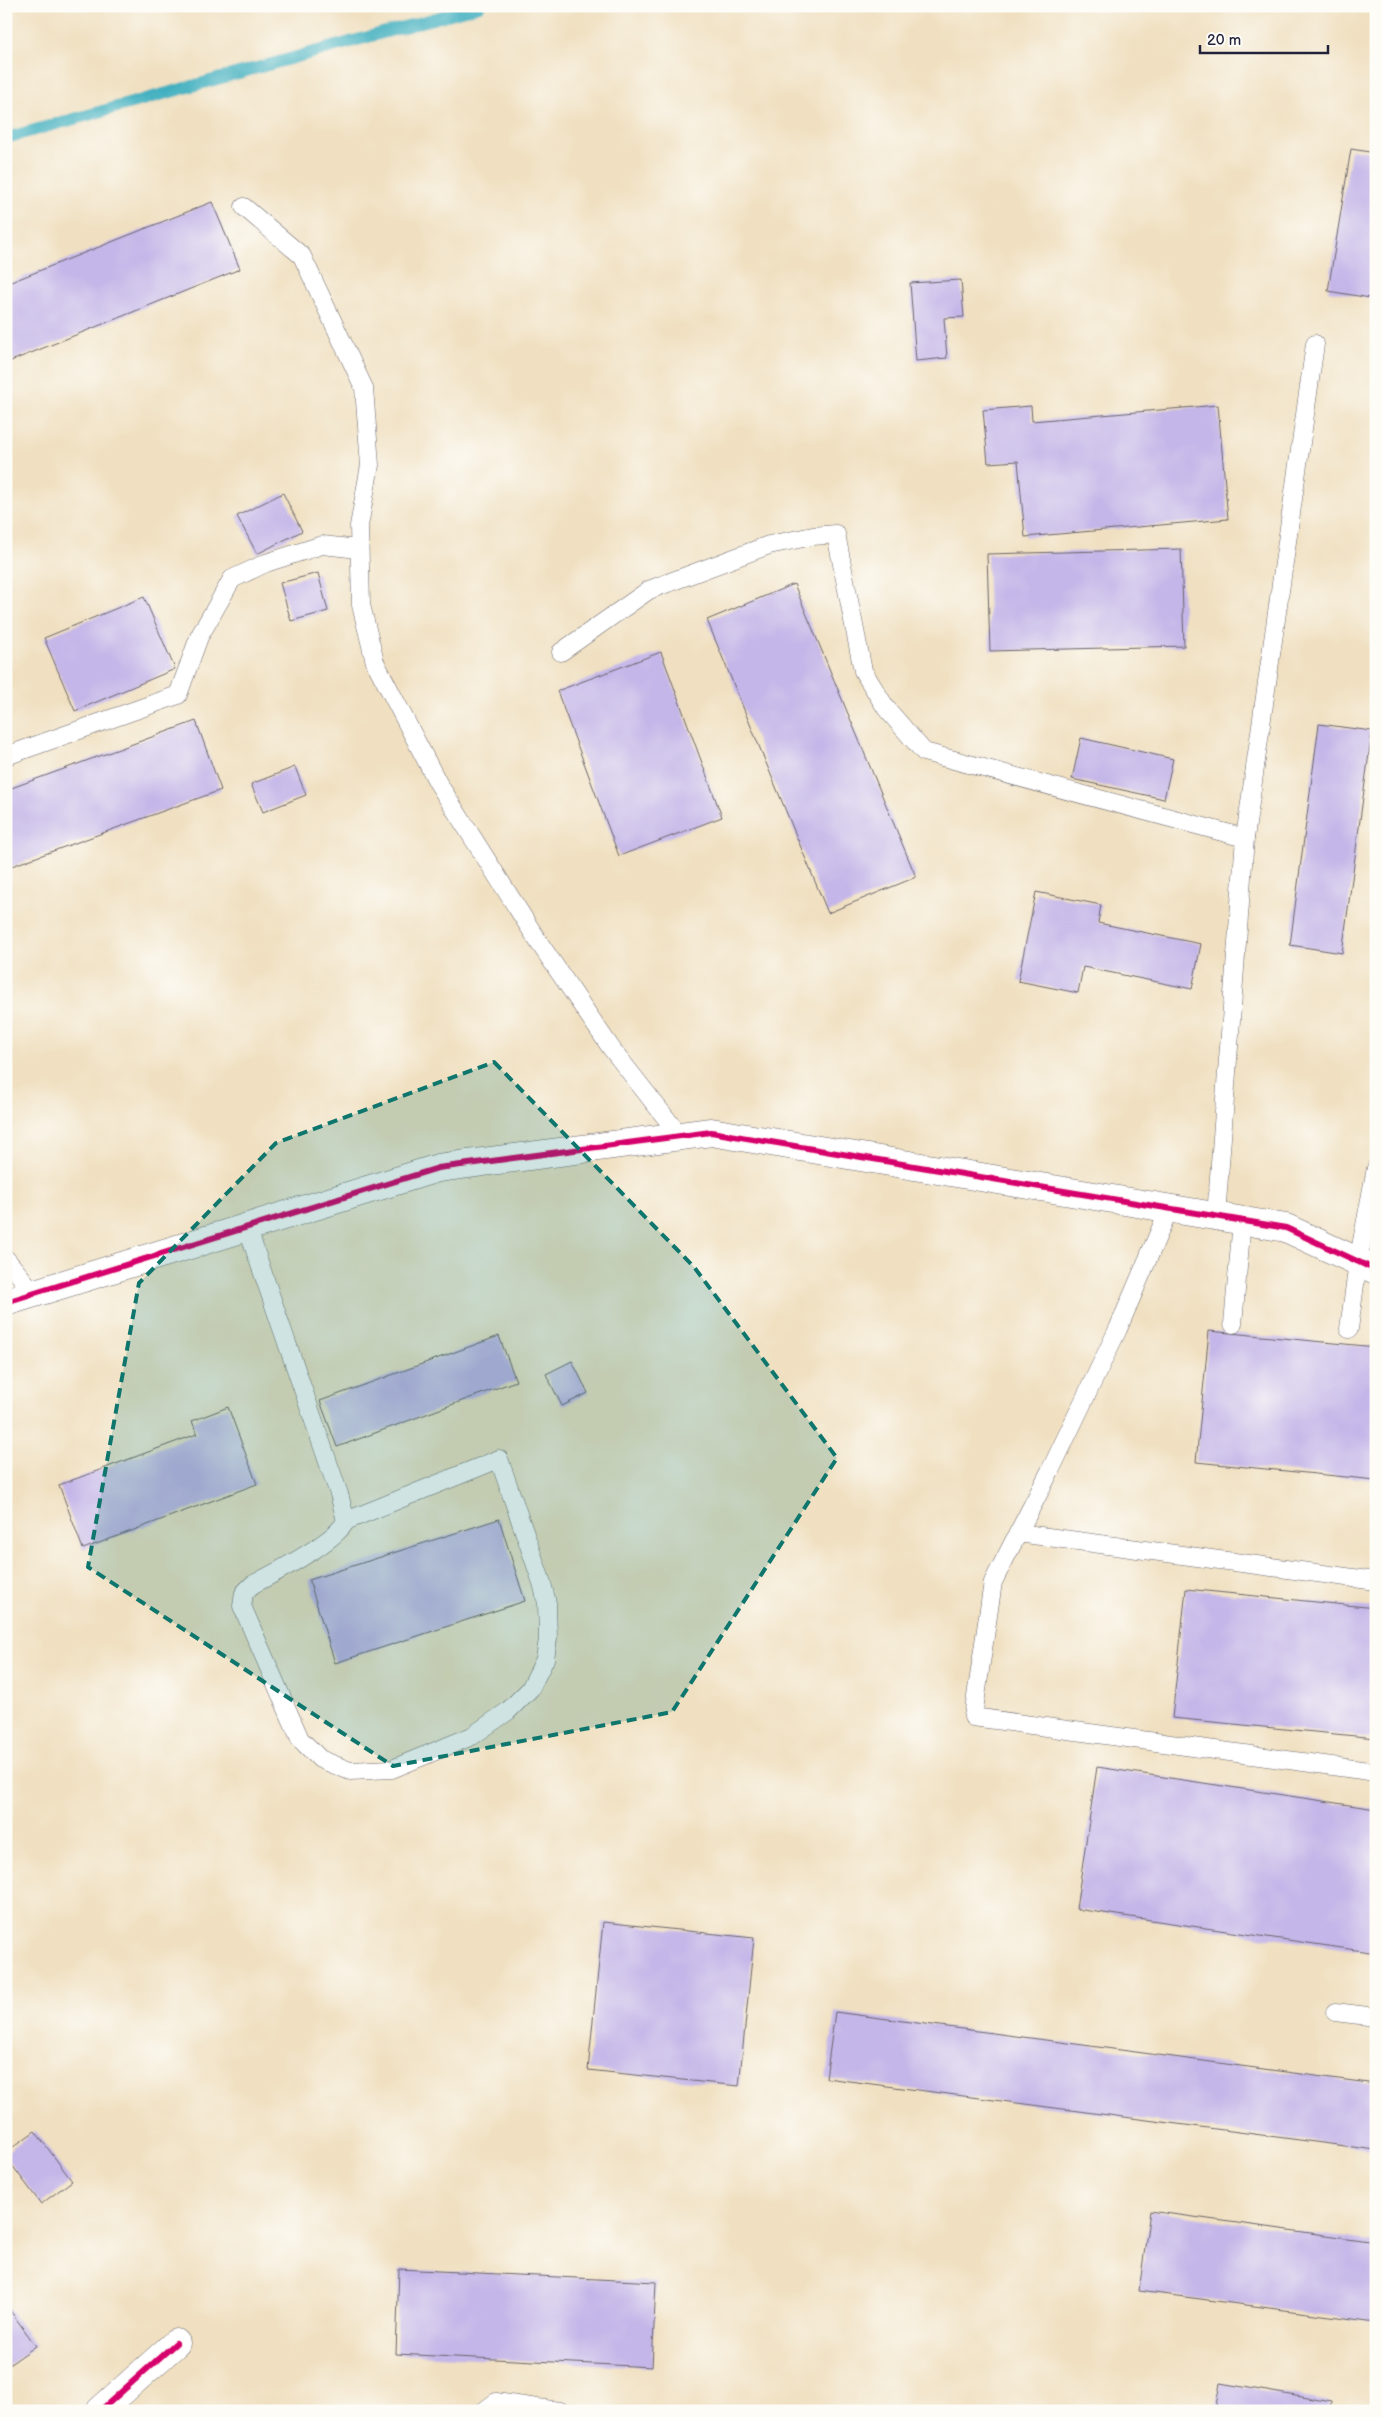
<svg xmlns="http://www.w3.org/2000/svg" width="1382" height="2417" font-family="'Balsamiq Sans',sans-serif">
<rect width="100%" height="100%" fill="#fdfcf7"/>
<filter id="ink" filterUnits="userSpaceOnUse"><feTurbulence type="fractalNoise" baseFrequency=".02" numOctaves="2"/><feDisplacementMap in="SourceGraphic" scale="10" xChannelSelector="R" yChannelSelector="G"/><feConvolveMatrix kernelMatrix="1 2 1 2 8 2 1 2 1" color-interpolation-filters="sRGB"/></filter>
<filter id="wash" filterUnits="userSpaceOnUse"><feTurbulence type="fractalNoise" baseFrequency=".0096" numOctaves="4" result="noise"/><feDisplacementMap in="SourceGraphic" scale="20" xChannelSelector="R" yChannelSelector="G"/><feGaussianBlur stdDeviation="1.12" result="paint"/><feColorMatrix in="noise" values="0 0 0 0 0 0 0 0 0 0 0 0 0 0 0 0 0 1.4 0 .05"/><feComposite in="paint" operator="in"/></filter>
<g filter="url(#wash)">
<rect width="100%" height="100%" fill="#f0e0c1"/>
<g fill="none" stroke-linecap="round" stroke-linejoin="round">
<path stroke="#43b0c0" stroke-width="12" d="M6 138 479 6"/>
</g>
<g id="blocks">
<g fill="#c4b6e8">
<path d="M1351 149 1376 153V299L1328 291Z"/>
<path d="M212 202 240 269 6 363V284Z"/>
<path d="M961 280 964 317 944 318 947 358 916 361 910 283Z"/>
<path d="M1218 405 1228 519 1025 537 1018 461 988 463 983 410 1031 406 1032 421Z"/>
<path d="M283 493 302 531 257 554 237 516Z"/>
<path d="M1181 549 1184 646 990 651 987 554Z"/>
<path d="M318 573 328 611 291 621 280 583Z"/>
<path d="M794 584 916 877 828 913 707 620Z"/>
<path d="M144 597 175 669 75 711 44 638Z"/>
<path d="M661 652 722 817 619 856 557 691Z"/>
<path d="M196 721 221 790 9 867 6 860V790Z"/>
<path d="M1319 724 1372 731 1342 953 1290 945Z"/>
<path d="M1081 738 1173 759 1164 799 1072 779Z"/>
<path d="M295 767 306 795 263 812 251 784Z"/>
<path d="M1036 892 1101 905 1098 923 1201 944 1192 989 1083 967 1078 993 1018 981Z"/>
<path d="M1209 1331 1376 1347V1480L1196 1462Z"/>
<path d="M499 1336 516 1381 337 1447 320 1401Z"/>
<path d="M572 1361 588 1393 562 1406 546 1374Z"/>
<path d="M228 1407 257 1484 83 1549 59 1485 197 1434 192 1421Z"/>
<path d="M499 1519 525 1601 335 1663 309 1580Z"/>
<path d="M1186 1589 1376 1608V1738L1172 1718Z"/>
<path d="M1097 1767 1376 1809V1953L1076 1909Z"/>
<path d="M603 1922 754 1938 739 2086 588 2070Z"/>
<path d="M835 2012 1376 2084V2150L826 2078Z"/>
<path d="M35 2131 72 2181 41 2204 6 2157V2152Z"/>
<path d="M1150 2211 1376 2242V2322L1139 2291Z"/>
<path d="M399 2269 656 2282 652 2367 396 2354Z"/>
<path d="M6 2305 36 2346 6 2367Z"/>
<path d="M1220 2383 1331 2402 1330 2411H1215Z"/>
<path d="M1040 2407 1053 2410V2411H1040Z"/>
</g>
</g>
</g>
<g filter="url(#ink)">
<use href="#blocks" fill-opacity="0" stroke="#6a646a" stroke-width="1"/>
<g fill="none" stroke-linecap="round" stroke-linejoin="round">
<g stroke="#6a646a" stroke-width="19">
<g id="service">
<path d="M244 207 302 256 364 388 370 465 359 526 361 605 375 662 438 783 540 944 611 1048 680 1136"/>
<path d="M561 652 649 590 769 545 813 536 836 534 863 671 886 708 924 752 1245 838 1216 1216"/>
<path d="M6 756 178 695 199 637 232 579 266 563 322 545 359 549"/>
<path d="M1245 838 1315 344"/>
<path d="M1169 1209 1118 1329 1050 1471 993 1582 973 1717 1376 1772"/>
<path d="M247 1227 339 1494 346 1521C335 1542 275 1573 252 1585L244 1593 242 1606 300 1739 320 1759 350 1771 392 1769 472 1736 508 1711 530 1689 545 1659 548 1639 547 1603 542 1583 499 1459 346 1521"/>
<path d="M6 1259 34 1293"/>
<path d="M1233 1324 1242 1221"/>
<path d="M1349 1329 1358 1262 1376 1168"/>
<path d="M1018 1533 1376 1581"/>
<path d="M1335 2012 1376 2017"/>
<path d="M484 2411 496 2402 559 2411"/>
</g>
</g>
<g stroke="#6a646a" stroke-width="29">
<g id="minor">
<path d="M6 1302 438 1168 711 1132 1286 1228 1376 1270"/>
<path d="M100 2411 176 2343"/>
</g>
</g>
<use href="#service" stroke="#fff" stroke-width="18"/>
<use href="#minor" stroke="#fff" stroke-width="28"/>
<g stroke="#fdfcf7" stroke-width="9">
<g id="cycleway">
<path d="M6 1302 438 1168 711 1132 1286 1228 1376 1270"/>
<path d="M100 2411 176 2343"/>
</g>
</g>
<use href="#cycleway" stroke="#d6006c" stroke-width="6"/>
</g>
</g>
<path fill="#0f766e" fill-opacity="0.2" stroke="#0f766e" stroke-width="4" stroke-dasharray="10 6" stroke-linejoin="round" d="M494 1062 694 1267 837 1458 672 1712 393 1766 88 1567 139 1283 276 1143Z"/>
<rect width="1382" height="2417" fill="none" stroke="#fdfcf7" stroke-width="25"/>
<path d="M1200 45v8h128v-8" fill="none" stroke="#22223b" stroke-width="2.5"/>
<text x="1207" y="45" font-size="15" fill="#22223b" stroke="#fdfcf7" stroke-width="4" paint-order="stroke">20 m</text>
</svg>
